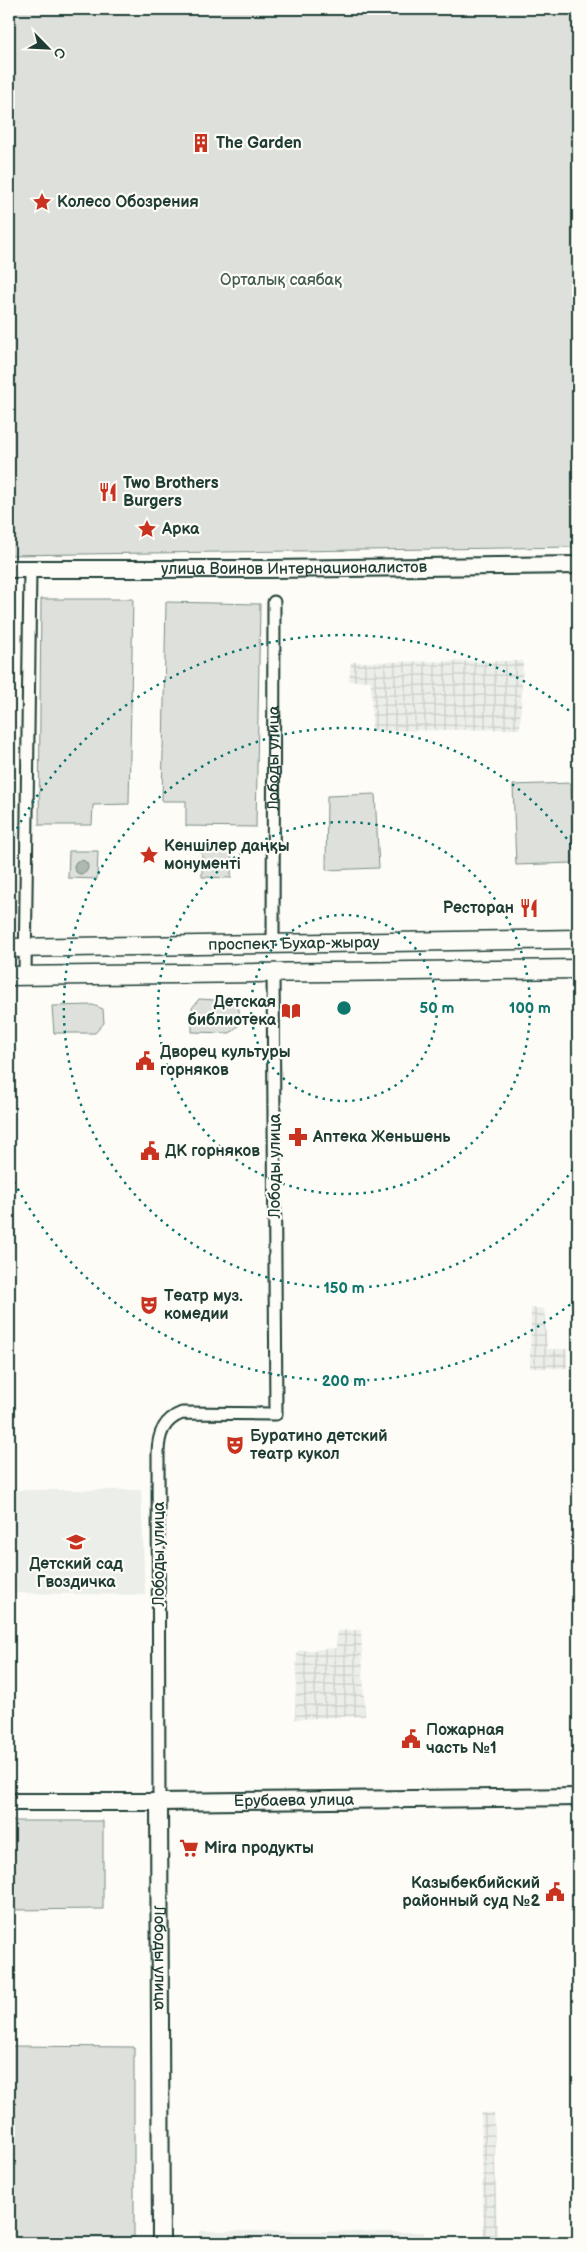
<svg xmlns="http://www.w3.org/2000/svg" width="587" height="2252" font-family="'Balsamiq Sans',sans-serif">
<defs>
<pattern id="industrial-grid" width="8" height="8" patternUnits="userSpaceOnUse" patternTransform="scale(1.25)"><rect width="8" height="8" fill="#eceee9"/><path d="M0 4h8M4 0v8" fill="none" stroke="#cacdc8"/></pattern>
</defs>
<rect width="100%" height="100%" fill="#fdfcf7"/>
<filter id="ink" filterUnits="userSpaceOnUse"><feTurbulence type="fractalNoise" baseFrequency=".02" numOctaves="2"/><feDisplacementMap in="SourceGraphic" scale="10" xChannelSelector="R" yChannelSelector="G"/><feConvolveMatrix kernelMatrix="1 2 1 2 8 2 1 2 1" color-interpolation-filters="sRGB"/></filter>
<g filter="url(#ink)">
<g fill="#eceee9">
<path d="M9 1490H141L145 1595 9 1593Z"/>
<path d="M199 2231 424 2232V2243H199Z"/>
</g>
<g fill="url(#industrial-grid)">
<path d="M523 661 520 729 372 731 371 681H349L351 662Z"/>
<path d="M531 1308 544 1309 547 1349H567V1368H530Z"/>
<path d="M361 1630 365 1716 295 1719 297 1651 336 1648 337 1631Z"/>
<path d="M481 2113H494L497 2243H484Z"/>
</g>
<g fill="#dde0db" stroke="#7e8e88">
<path d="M9 9H578V547L9 555Z"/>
<path d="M41 599H133L129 804 93 805 92 825H39Z"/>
<path d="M166 602 260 604 256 827 186 826V801H162Z"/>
<path d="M571 783 573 863 516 865 513 785Z"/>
<path d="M375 794 379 868 326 870 327 796Z"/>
<path d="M202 848 232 849 231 878 202 877Z"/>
<path d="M69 851H98L97 879 68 878Z"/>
<path d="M199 999 231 1001 239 1009V1025L230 1033 192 1032V1008Z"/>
<path d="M93 1005 103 1009 104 1023 95 1033H54L52 1006Z"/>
<path d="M9 1821H103V1909L9 1910Z"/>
<path d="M9 2046 134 2047V2243H9Z"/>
</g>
<circle fill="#aeb8b1" stroke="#75877f" cx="81" cy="867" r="7"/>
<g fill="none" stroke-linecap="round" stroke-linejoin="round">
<g stroke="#1f3d34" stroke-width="15">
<g id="street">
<path id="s1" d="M273 944 274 602"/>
<path d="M25 976 30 569"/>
<path d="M159 1802 158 1454C158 1435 163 1420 182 1413L276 1414 273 971"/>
</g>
</g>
<g stroke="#1f3d34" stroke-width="20">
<g id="secondary">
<path id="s2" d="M9 569H272L578 565"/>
<path id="s3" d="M9 1802H159L578 1797"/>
<path id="s4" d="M159 1802 161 2243"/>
</g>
</g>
<g stroke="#1f3d34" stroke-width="21">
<g id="primary">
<path id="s5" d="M9 948 578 939"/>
<path d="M9 976 578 969"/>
</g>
</g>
<use href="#street" stroke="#fdfcf7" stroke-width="11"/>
<use href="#secondary" stroke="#fdfcf7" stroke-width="16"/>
<use href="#primary" stroke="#fdfcf7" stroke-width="18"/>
</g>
</g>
<g fill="none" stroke="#0f766e" stroke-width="2.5" stroke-dasharray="2.5 5">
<circle cx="344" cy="1008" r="93"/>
<circle cx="344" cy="1008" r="186"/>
<path d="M577 1163A280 280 0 1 1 577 853"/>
<path d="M576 1300A373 373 0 0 1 10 1174M10 842A373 373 0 0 1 576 716"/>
</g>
<defs>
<g id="building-bare" transform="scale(1.5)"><path d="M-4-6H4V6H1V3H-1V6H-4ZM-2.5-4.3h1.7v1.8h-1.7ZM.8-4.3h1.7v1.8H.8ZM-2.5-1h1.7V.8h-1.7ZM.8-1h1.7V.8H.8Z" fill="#c8321e" stroke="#fdfcf7" stroke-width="2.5" paint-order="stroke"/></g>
<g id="sight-bare" transform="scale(1.5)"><path d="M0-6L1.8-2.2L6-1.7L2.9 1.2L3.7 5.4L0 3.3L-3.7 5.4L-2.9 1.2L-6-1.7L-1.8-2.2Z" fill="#c8321e" stroke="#fdfcf7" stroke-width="2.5" paint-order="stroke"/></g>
<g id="restaurant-bare" transform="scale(1.5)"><path d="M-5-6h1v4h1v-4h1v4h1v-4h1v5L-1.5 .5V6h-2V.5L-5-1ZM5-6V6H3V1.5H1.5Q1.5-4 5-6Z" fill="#c8321e" stroke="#fdfcf7" stroke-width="2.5" paint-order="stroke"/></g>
<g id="library-bare" transform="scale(1.5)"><path d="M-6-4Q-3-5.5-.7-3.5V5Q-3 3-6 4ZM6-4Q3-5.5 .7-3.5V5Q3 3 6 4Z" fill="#c8321e" stroke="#fdfcf7" stroke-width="2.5" paint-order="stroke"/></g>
<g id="civic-bare" transform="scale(1.5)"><path d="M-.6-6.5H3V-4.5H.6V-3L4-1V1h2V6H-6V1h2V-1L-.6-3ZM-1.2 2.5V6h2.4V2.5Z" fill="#c8321e" stroke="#fdfcf7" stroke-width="2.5" paint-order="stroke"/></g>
<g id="pharmacy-bare" transform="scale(1.5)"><path d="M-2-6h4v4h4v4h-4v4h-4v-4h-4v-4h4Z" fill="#c8321e" stroke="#fdfcf7" stroke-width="2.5" paint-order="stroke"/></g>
<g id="theatre-bare" transform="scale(1.5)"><path d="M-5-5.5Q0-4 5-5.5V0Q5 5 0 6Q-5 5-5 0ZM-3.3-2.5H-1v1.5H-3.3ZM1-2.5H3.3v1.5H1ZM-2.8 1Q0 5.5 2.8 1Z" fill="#c8321e" stroke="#fdfcf7" stroke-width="2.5" paint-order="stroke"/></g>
<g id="school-bare" transform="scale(1.5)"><path d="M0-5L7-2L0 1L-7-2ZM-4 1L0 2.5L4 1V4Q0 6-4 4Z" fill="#c8321e" stroke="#fdfcf7" stroke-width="2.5" paint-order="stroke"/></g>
<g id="supermarket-bare" transform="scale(1.5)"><path d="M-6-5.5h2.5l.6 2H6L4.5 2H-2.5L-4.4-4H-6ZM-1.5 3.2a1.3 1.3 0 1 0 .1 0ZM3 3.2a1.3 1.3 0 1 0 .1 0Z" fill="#c8321e" stroke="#fdfcf7" stroke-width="2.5" paint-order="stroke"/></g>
</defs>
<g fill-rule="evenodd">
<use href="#building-bare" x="201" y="143"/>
<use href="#sight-bare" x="42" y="202"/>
<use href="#restaurant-bare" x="108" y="492"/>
<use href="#sight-bare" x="147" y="529"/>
<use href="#sight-bare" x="149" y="855"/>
<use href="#restaurant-bare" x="529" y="908"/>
<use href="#library-bare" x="291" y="1011"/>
<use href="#civic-bare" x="145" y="1061"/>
<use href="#pharmacy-bare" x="298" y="1137"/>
<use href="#civic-bare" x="150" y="1151"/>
<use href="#theatre-bare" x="149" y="1305"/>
<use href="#theatre-bare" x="235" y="1445"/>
<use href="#school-bare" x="76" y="1542"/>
<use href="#civic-bare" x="411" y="1739"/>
<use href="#supermarket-bare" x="189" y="1848"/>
<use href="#civic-bare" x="555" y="1892"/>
</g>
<g text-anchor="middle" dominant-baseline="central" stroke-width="4.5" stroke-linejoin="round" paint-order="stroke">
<g font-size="16" font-weight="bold" fill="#1f3d34" stroke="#fdfcf7" text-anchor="start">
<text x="216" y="143">The Garden</text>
<text x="57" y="202">Колесо Обозрения</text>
<text x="123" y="483">Two Brothers<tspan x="123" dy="18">Burgers</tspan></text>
<text x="162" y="529">Арка</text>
<text x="164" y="846">Кеншілер даңқы<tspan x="164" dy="18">монументі</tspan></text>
<text x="514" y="908" text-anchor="end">Ресторан</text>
<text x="276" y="1002" text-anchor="end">Детская<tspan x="276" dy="18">библиотека</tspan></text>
<text x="160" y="1052">Дворец культуры<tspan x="160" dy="18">горняков</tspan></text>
<text x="313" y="1137">Аптека Женьшень</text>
<text x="165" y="1151">ДК горняков</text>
<text x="164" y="1296">Театр муз.<tspan x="164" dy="18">комедии</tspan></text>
<text x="250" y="1436">Буратино детский<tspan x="250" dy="18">театр кукол</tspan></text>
<text x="76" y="1564" text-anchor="middle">Детский сад<tspan x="76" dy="18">Гвоздичка</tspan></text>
<text x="426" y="1730">Пожарная<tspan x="426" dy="18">часть №1</tspan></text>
<text x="204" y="1848">Mira продукты</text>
<text x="540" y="1883" text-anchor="end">Казыбекбийский<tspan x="540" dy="18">районный суд №2</tspan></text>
</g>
<g font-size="16" fill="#455e55" stroke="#fdfcf7">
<text x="281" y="280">Орталық саябақ</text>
</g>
<g font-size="16" fill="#1f3d34" stroke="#fdfcf7">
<text stroke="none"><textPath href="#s2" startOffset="285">улица Воинов Интернационалистов</textPath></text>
<text stroke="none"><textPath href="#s1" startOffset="186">Лободы улица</textPath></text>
<text stroke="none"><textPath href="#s5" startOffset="285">проспект Бухар-жырау</textPath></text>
<text transform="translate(275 1166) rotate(-90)">Лободы улица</text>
<text transform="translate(159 1554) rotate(-90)">Лободы улица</text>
<text stroke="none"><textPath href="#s3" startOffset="285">Ерубаева улица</textPath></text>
<text stroke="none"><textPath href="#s4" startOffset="156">Лободы улица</textPath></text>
</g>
</g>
<circle cx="344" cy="1008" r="8" fill="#0f766e" stroke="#fdfcf7" stroke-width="2.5"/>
<g font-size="15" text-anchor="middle" font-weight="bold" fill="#0f766e" stroke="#fdfcf7" stroke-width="4.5" stroke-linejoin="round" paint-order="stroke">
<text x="437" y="1013">50 m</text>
<text x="530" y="1013">100 m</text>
<text x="344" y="1293">150 m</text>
<text x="344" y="1386">200 m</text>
</g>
<rect width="587" height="2252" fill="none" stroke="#fdfcf7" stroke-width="30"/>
<rect x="15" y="15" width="557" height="2222" fill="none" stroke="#1f3d34" stroke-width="2" filter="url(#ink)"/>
<g transform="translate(48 48) rotate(114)" stroke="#fdfcf7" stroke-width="4" paint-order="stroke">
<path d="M0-4L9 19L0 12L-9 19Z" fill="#1f3d34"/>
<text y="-8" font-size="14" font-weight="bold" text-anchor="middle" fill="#1f3d34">С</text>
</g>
</svg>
